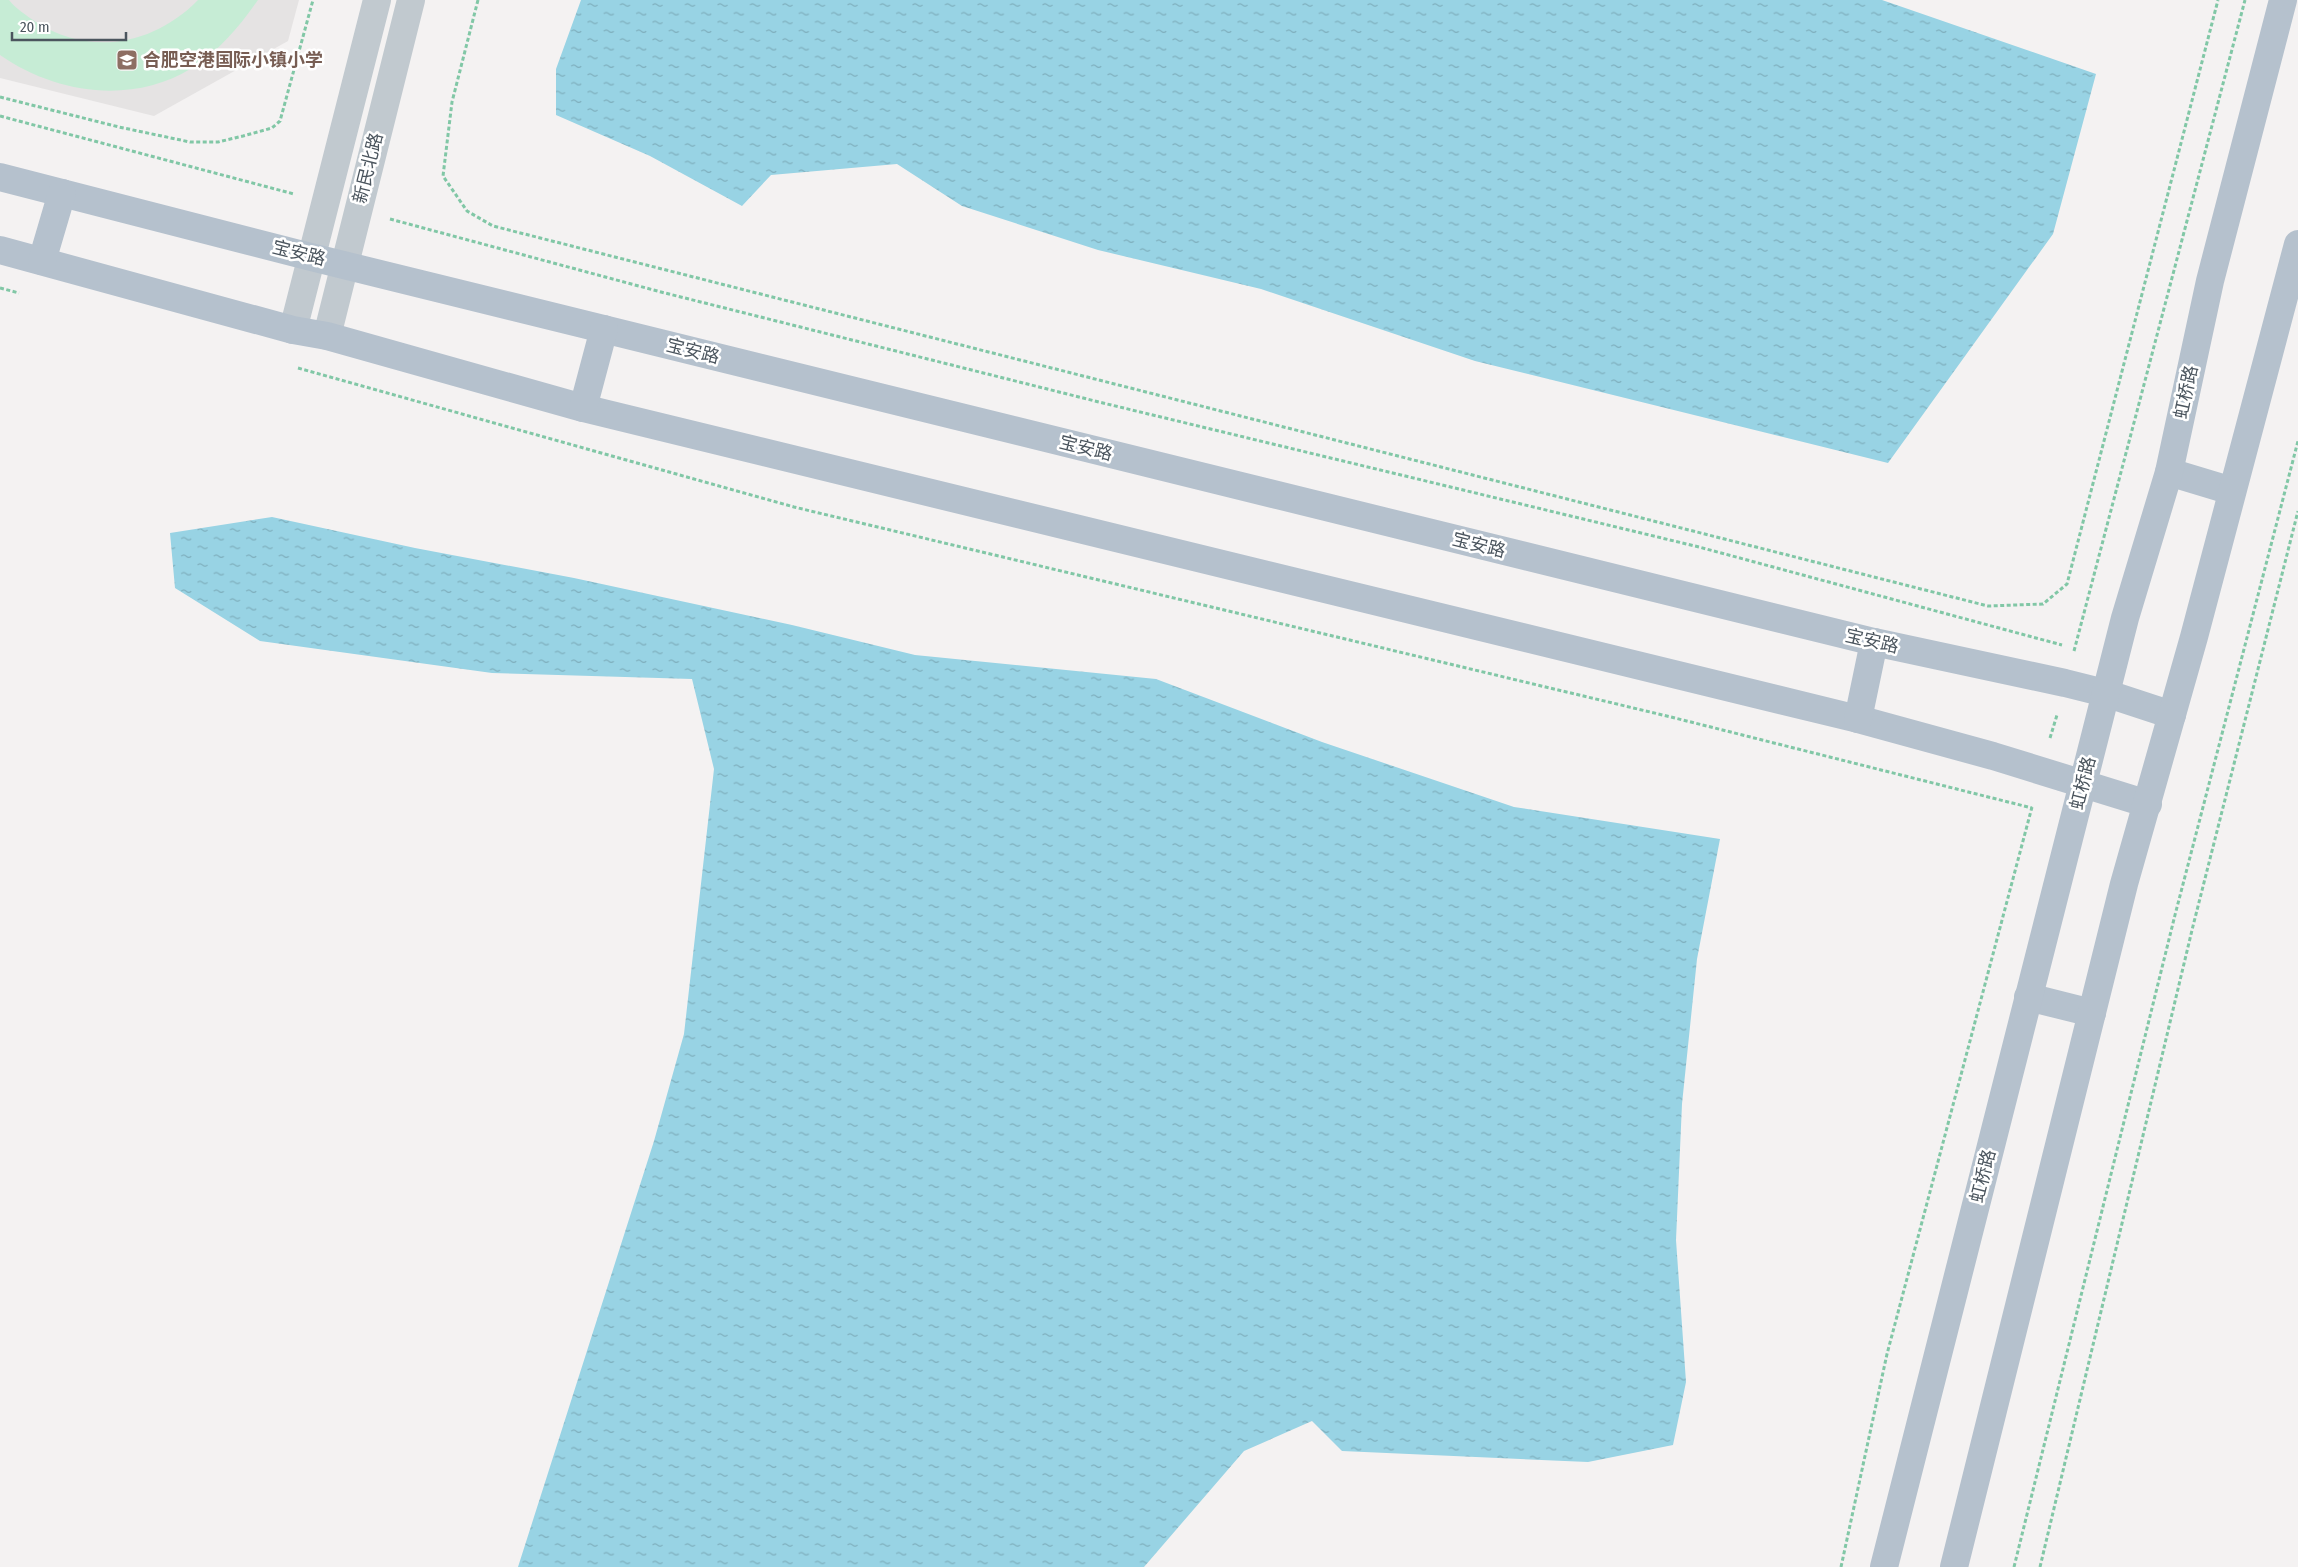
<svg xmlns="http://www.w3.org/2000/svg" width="2298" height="1567" font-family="'Fira Sans Condensed','Noto Sans SC',sans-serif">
<defs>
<pattern id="water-ripples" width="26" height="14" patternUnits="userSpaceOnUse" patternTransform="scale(1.25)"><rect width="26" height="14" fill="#98d3e4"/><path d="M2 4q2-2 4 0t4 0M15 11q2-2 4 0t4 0" fill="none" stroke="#7eaebc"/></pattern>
</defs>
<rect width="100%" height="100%" fill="#f4f2f2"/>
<path fill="#e5e3e3" d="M0 0H299L288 41 154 116 0 78Z"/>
<path fill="#c6ecd5" d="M0 0H9C16 9 26 15 36 22 90 57 154 45 198 0H258C240 26 219 51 192 68 132 105 56 94 0 55Z"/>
<g fill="url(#water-ripples)">
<path d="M581 0H1882L2096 74 2053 234 1888 463 1475 361 1261 289 1098 250 962 206 897 164 771 175 742 206 650 156 556 115V69Z"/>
<path d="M272 517 415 548 574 578 792 625 915 655 1156 679 1322 742 1514 807 1720 839 1697 959 1682 1104 1676 1240 1686 1382 1673 1445 1588 1462 1342 1451 1312 1421 1244 1451 1144 1567H518L654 1141 684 1034 714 769 692 679 492 673 260 641 175 588 170 533Z"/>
</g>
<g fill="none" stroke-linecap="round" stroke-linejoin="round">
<g stroke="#81c7a6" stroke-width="3" stroke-dasharray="4 2.5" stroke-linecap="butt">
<path d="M478 0 452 102 443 176 467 211 493 226 1988 606 2043 604 2067 584 2218 0"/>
<path d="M0 97 119 127 190 142H218L243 136 272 128 280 121 313 0"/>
<path d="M0 116 294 194"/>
<path d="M390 219 661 292 1103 403 1699 547 2062 645"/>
<path d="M0 288 19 293"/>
<path d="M298 368 794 507 1671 717 2032 808"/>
<path d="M2074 651 2245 0"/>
<path d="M2050 738 2057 715"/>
<path d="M1841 1567 1887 1354 2032 807"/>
<path d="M2014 1567 2175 915 2298 441"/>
<path d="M2040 1567 2193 926 2298 511"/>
</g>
<g stroke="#c1c9cf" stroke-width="28">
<path d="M293 330 377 0"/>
<path d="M327 336 411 0"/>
</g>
<g stroke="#b5c1cd" stroke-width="28">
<path d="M0 177 311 257 1874 642 2065 683 2105 693 2172 715"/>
<path d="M0 250 293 330 327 336 583 408 1858 719 1993 756 2148 804"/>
<path d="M42 261 62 193"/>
<path d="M583 408 604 329"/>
<path d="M2169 472 2232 491"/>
<path d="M1858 719 1874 642"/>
<path d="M2028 997 2092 1013"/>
<path d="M1884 1567 2125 618 2169 472 2210 281 2283 0"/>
<path d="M1954 1567 2124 884 2194 637 2298 244"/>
</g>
</g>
<defs>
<g id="school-square" transform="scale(1.125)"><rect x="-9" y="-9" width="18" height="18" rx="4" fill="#8d6e63" stroke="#fff"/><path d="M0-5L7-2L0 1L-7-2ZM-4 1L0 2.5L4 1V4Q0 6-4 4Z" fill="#fff"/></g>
</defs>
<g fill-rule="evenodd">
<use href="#school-square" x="127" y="60"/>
</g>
<g text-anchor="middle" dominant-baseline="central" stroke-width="5" stroke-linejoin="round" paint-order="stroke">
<g font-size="18" font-weight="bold" fill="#785e54" stroke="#fff" text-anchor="start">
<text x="143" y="60">合肥空港国际小镇小学</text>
</g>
<g font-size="18" fill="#4b555e" stroke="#fff">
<text transform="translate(368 168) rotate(-76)">新民北路</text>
<text transform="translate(299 253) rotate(14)">宝安路</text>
<text transform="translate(693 351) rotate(14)">宝安路</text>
<text transform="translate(2186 392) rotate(-78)">虹桥路</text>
<text transform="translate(1086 448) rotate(14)">宝安路</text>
<text transform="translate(1479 545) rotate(14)">宝安路</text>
<text transform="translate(1872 641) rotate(13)">宝安路</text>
<text transform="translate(2083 783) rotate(-76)">虹桥路</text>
<text transform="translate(1983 1176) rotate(-76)">虹桥路</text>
</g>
</g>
<path d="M12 32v8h114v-8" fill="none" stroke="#4b555e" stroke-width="2.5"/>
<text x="20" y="32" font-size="15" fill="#4b555e" stroke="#ffffff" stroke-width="4" paint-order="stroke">20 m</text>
</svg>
